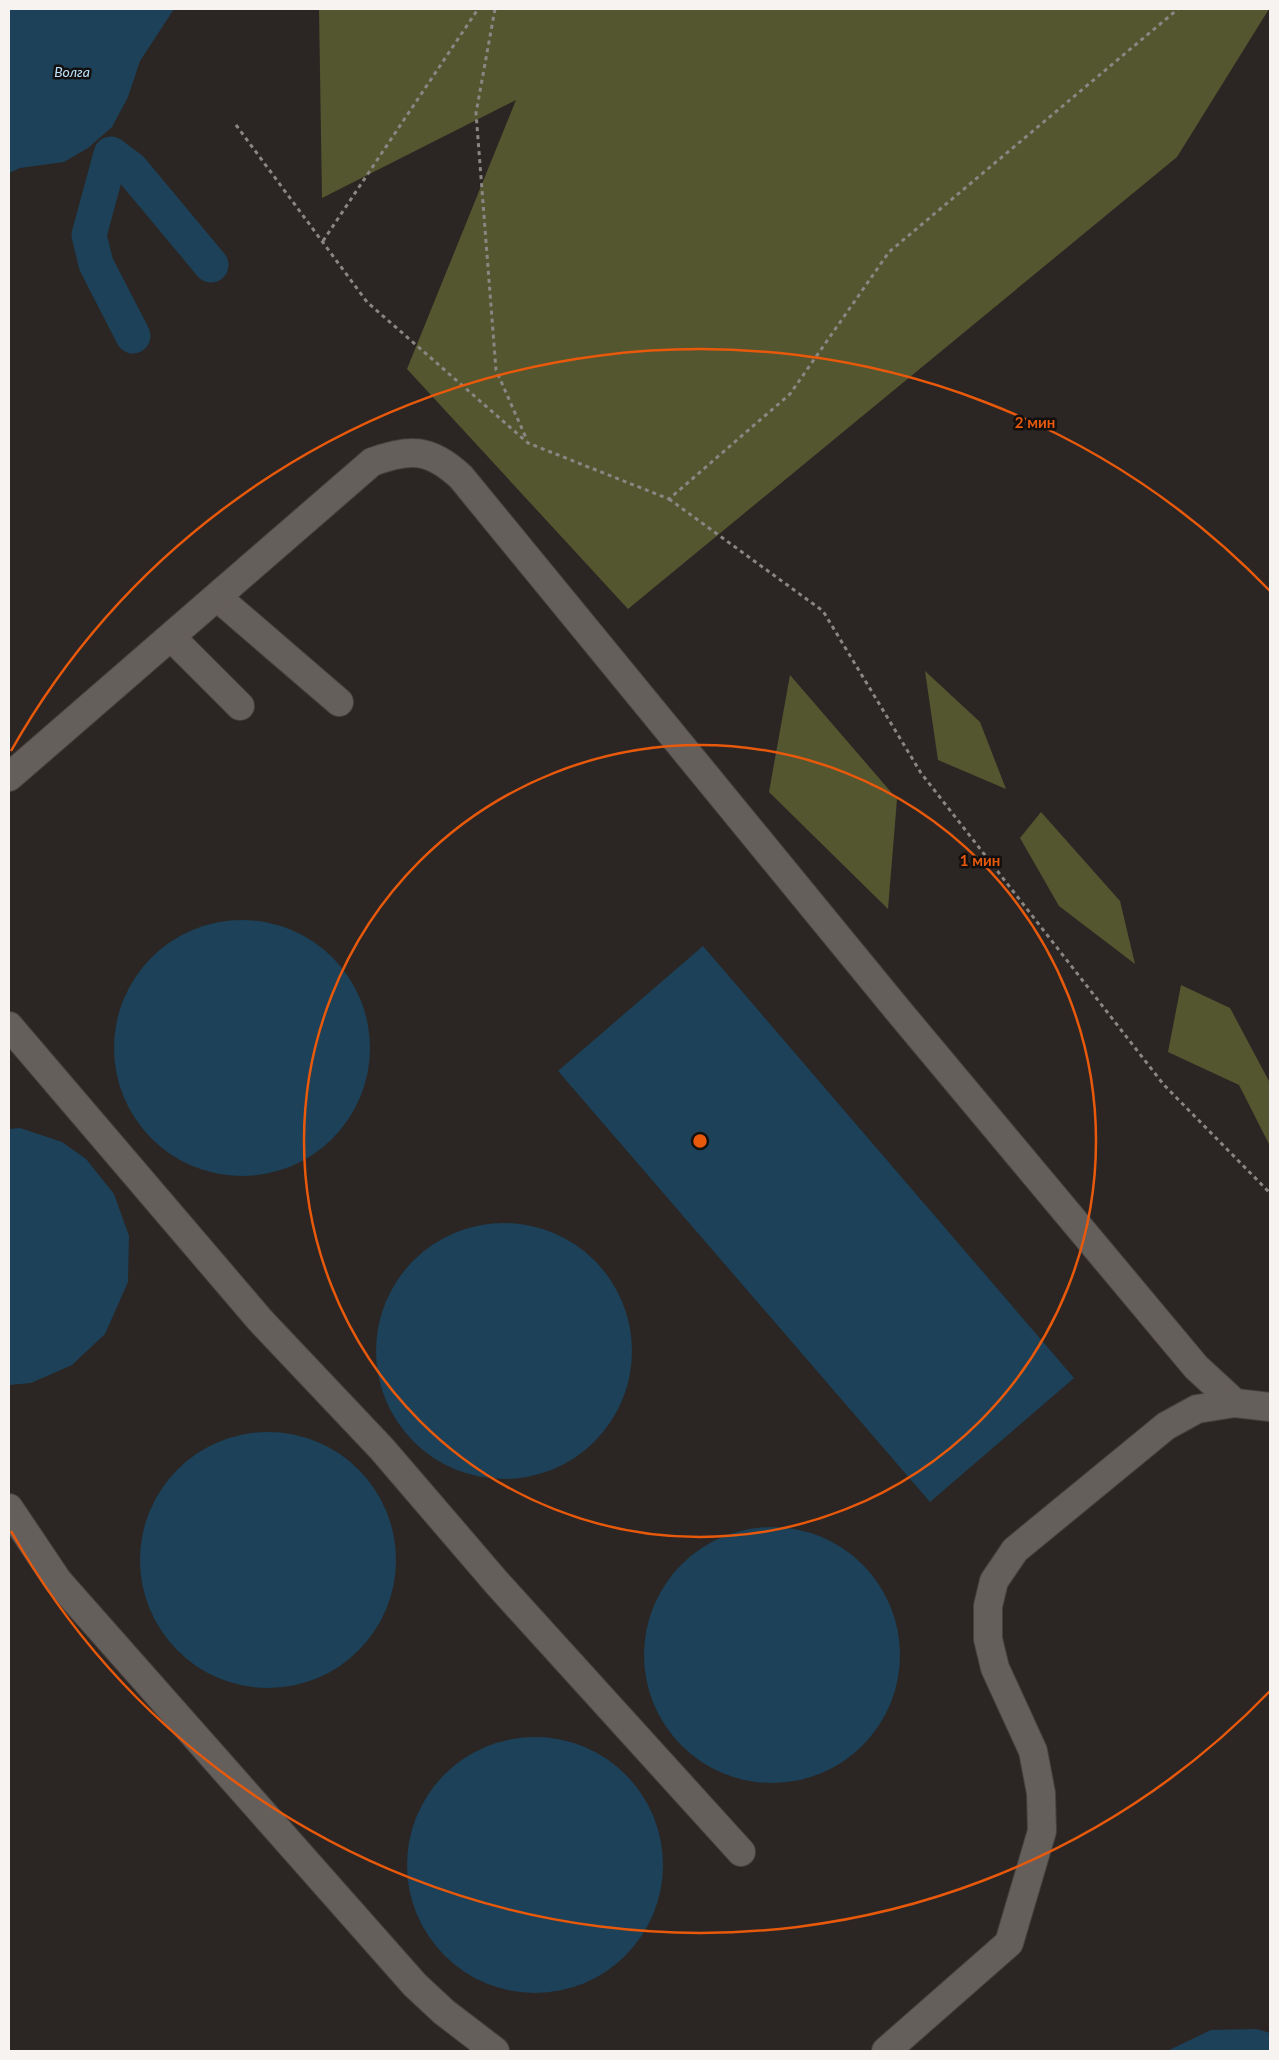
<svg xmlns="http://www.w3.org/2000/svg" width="1279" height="2060" font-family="Lato,sans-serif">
<rect width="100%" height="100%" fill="#2b2623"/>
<g fill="#54562f">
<path d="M319 9H1269L1177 157 628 609 407 369 516 100 322 198Z"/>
<path d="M925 671 980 722 1006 789 938 760Z"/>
<path d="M790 675 897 799 888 909 769 792Z"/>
<path d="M1041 812 1120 901 1135 964 1059 906 1020 838Z"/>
<path d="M1181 985 1230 1008 1270 1083V1146L1239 1085 1168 1052Z"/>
</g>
<g fill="#1c4158">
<path d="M9 9H174L140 61 128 97 112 127 88 148 64 162 20 168 9 173Z"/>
<circle cx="242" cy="1048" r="128"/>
<path d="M703 946 1074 1378 930 1502 558 1071Z"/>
<path d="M20 1128 62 1142 86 1159 114 1194 129 1236 128 1282 105 1334 72 1365 31 1383 9 1385V1129Z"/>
<circle cx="504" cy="1351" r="128"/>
<circle cx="268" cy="1560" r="128"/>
<circle cx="772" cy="1655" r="128"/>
<circle cx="535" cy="1865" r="128"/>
<path d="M1257 2029 1270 2033V2051H1167L1211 2030Z"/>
</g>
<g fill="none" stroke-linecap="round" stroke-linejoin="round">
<path stroke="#1c4158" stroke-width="35" d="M133 336 96 264 89 235 111 154 131 169 211 265"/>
<g stroke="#46413f" stroke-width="30">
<g id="minor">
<path d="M217 597 339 702"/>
<path d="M171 637 240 706"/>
<path d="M9 777 372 462C410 448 430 448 461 477L901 1014 1196 1367 1235 1403"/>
<path d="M9 1026 260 1320 382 1449 497 1583 741 1852"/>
<path d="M9 1508 58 1581 415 1985 444 2012 495 2051"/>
<path d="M886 2051 1009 1943 1042 1831 1041 1793 1033 1751 995 1668 988 1639V1606L994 1581 1015 1550 1166 1426 1197 1409 1235 1403 1270 1407"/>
</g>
</g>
<g stroke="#8a8683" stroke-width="3" stroke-dasharray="4 4" stroke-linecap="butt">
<path d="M495 9 476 113 496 370 527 440"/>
<path d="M236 125 367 302 528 443 669 499 790 394 889 252 1178 9"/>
<path d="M323 241 478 9"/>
<path d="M669 499 823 611 921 773 1164 1085 1270 1193"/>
</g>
<use href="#minor" stroke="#655f5c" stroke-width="28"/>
</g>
<g fill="none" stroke="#e8590c" stroke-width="2.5">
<circle cx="700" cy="1141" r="396"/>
<path d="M1270 1691A792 792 0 0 1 11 1531M11 751A792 792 0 0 1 1270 591"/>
</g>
<g text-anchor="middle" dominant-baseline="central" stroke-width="5" stroke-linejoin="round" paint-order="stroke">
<g font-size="14" font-style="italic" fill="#bce1fb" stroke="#120f0e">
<text x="72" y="71">Волга</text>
</g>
</g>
<circle cx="700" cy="1141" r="8" fill="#e8590c" stroke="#120f0e" stroke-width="2.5"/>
<g font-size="15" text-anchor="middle" font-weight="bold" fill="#e8590c" stroke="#120f0e" stroke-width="5" stroke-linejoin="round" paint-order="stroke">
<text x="1035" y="428">2 мин</text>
<text x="980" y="866">1 мин</text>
</g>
<rect width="1279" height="2060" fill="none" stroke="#f6f3f1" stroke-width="20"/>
</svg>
